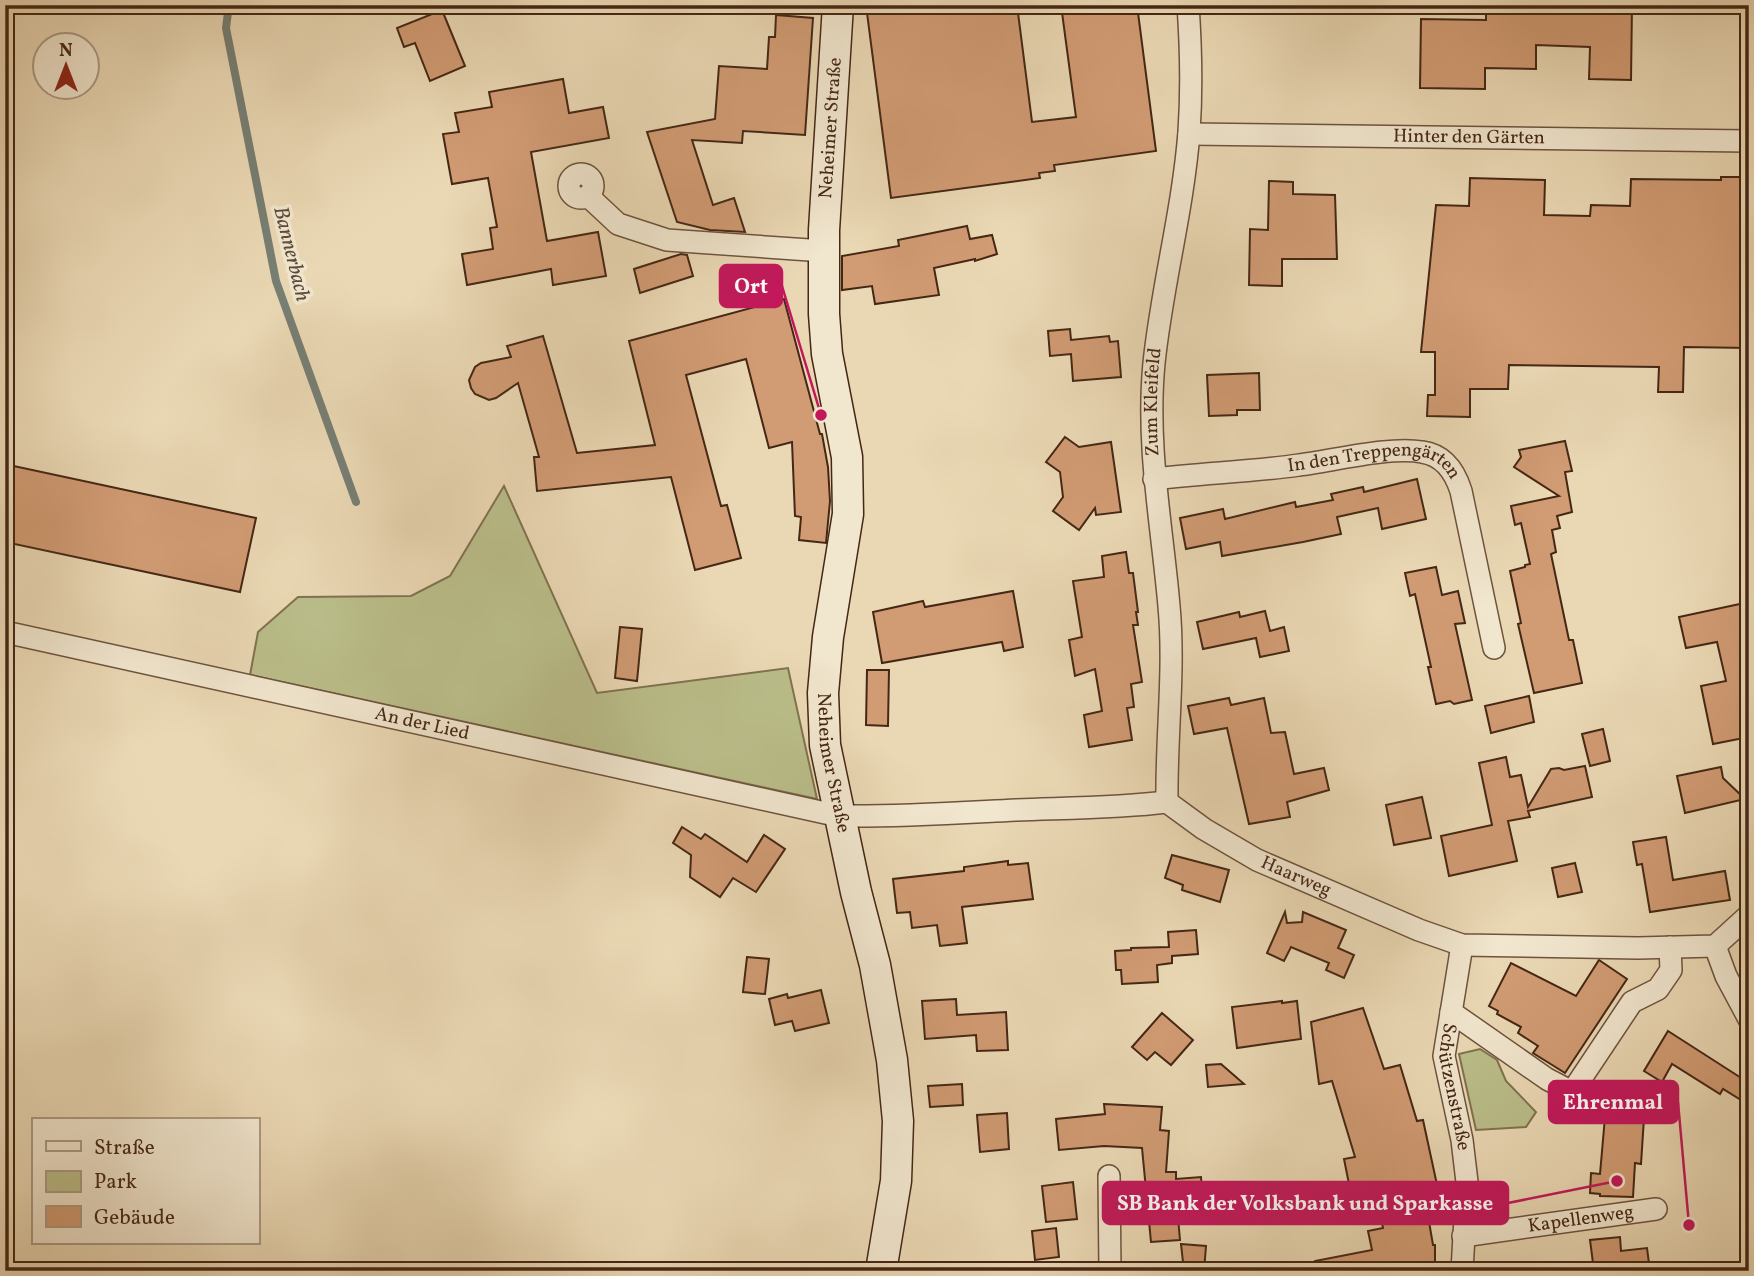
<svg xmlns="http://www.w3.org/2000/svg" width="1754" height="1276" font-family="Vollkorn,serif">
<rect width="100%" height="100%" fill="#ead8b4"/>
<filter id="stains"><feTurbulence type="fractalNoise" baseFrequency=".00286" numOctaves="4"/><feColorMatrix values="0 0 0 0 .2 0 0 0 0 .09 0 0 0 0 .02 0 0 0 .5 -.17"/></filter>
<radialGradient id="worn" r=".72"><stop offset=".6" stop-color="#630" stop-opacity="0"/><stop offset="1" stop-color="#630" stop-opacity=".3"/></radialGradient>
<g fill="#babe8a" stroke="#807250" stroke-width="2">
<path d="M504 486 597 693 788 668 817 799 250 675 258 632 298 597 411 596 450 576Z"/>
<path d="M1480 1049 1497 1060 1506 1081 1536 1112 1526 1127 1476 1130 1459 1054Z"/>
</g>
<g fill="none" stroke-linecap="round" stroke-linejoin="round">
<path stroke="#777f74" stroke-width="8" d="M229 5 226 28 276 281 356 502"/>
</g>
<g fill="#d19b73" stroke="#452715" stroke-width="2">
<path d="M885 5H1017L1032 122 1076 117 1061 5H1137L1156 151 1054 165 1055 171 1039 173 1040 178 891 198 867 13 886 11Z"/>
<path d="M1486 5H1632L1631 80 1589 79 1590 47 1536 45V69L1485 68V89L1420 88 1421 19 1486 20Z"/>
<path d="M442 10 465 66 430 81 415 43 404 47 397 28Z"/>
<path d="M776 15 813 18 805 135 743 131 742 143 692 140 713 205 734 198 745 232 710 230 677 222 647 132 715 119 719 66 767 69 769 37H775Z"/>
<path d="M563 79 569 113 603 107 609 138 531 152 547 241 598 232 606 276 553 285 551 269 467 285 462 254 493 249 490 228 497 227 488 178 452 184 443 134 459 132 455 113 492 107 489 92Z"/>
<path d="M1721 177H1749V348L1684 347 1683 392H1658L1659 367 1509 365 1508 389H1470V417L1427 416 1428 395H1435V352H1421L1436 205 1469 206 1470 178 1545 180 1544 215 1590 216 1591 205 1630 206 1631 179 1721 180Z"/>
<path d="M1269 181 1293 182V194L1335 195 1337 259H1282V286L1249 285 1250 229 1268 230Z"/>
<path d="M967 226 970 239 992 235 997 254 975 261V259L934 268 939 295 875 304 872 286 842 290V256L899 246 898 240Z"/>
<path d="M681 254 687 255 693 276 640 293 634 269Z"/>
<path d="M784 299 820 434H822L828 467 830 501 826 543 799 540 801 517 795 516 792 442 769 448 746 359 686 375 721 506 727 505 741 558 695 570 671 477 537 491 534 457H539L518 383 496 398 489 400 475 394 471 388 469 380 475 367 481 363 511 357 507 346 543 336 577 453 655 445 629 341Z"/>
<path d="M1070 329 1071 340 1109 336 1110 342 1118 341 1121 377 1073 381 1071 354 1050 356 1048 331Z"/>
<path d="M1259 373 1260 410H1237V415L1209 416 1207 375Z"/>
<path d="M1065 437 1079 447 1111 442 1121 512 1096 515 1095 508 1079 530 1053 511 1063 497 1060 472 1046 462Z"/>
<path d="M1565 441 1572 471 1565 472 1572 512 1557 516 1560 528 1552 530 1556 552 1551 554 1569 640H1573L1582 683 1534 693 1518 624 1521 623 1510 571 1525 567V565L1530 564 1521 523 1515 525 1511 506 1559 496 1514 467 1521 457 1519 450Z"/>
<path d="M9 465 256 518 240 592 5 542V481Z"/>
<path d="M1417 479 1426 519 1382 529 1378 508 1337 517 1341 534 1303 542 1222 556 1220 542 1186 549 1180 518 1223 509 1225 519 1295 502 1296 507 1333 500 1331 494 1363 487 1364 492Z"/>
<path d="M1126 552 1129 573H1133L1138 612H1136L1138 625H1133L1142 682 1131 684 1134 707 1127 708 1132 740 1089 747 1084 715 1102 711 1095 669 1075 676 1069 640 1082 637 1073 581 1104 577 1102 556Z"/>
<path d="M1436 567 1442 595 1458 591 1465 623 1455 624 1472 700 1454 704 1450 701 1436 704 1428 667H1431L1415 594 1410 596 1405 573Z"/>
<path d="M1013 591 1023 647 1004 651 1002 642 882 663 873 612 923 601 925 607Z"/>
<path d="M1749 602V663L1742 664 1749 697V737L1713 744 1701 686 1726 681 1717 642 1686 648 1679 617Z"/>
<path d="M1265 611 1270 631 1284 627 1289 651 1260 657 1256 638 1203 649 1197 622 1239 612 1240 617Z"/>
<path d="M620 627 642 629 637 681 615 678Z"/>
<path d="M867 670H889L888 726 866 725Z"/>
<path d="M1529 696 1534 722 1491 733 1485 706Z"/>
<path d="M1229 698 1231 705 1264 698 1271 733 1285 732 1294 774 1324 768 1329 790 1287 802 1290 817 1249 824 1227 728 1194 734 1188 706Z"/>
<path d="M1603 729 1610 761 1590 766 1582 734Z"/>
<path d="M1506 757 1510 777 1521 775 1528 807 1551 769 1559 768 1564 770 1585 766 1592 797 1528 811 1530 817 1508 821 1517 861 1449 876 1441 836 1492 825 1479 763Z"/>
<path d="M1721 767 1723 778 1745 799 1685 813 1677 776Z"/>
<path d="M1422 797 1431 838 1394 845 1386 805Z"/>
<path d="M682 827 701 839 705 834 747 862 764 835 785 849 756 892 733 878 720 897 690 877 691 855 673 843Z"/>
<path d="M1666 837 1673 880 1725 871 1730 900 1650 912 1642 864 1637 865 1633 842Z"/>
<path d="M1172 855 1229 870 1220 902 1182 890 1183 885 1165 878Z"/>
<path d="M1008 861V865L1028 863 1033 899 962 907 967 943 940 946 937 925 912 928 910 912 897 913 893 879 964 871V867Z"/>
<path d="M1575 863 1582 892 1558 897 1552 868Z"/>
<path d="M1285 912 1287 923 1302 922 1303 912 1346 930 1338 948 1354 955 1344 978 1326 970 1329 963 1291 947 1284 961 1267 953Z"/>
<path d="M1196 930 1198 954 1172 956V963L1157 965 1158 982 1122 984 1121 970H1116L1115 951 1131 950V948L1169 947 1168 932Z"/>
<path d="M747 957 769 959 765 994 743 992Z"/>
<path d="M1599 960 1627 979 1565 1073 1533 1053 1538 1046 1518 1033 1521 1027 1497 1014 1498 1011 1489 1006 1511 963 1576 996Z"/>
<path d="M821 990 829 1023 795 1031 792 1021 775 1025 769 999 787 994 788 998Z"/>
<path d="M956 999 957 1015 1006 1012 1008 1050 977 1051 976 1035 925 1039 922 1001Z"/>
<path d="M1282 1001V1003L1297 1001 1301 1039 1237 1048 1232 1007Z"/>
<path d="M1363 1008 1384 1069 1400 1065 1417 1121 1423 1120 1442 1208 1427 1210 1433 1245H1435V1271H1316L1315 1261 1372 1250 1368 1231 1383 1228 1375 1184 1350 1189 1344 1159 1355 1157 1332 1081 1319 1084 1311 1022Z"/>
<path d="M1162 1013 1193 1040 1171 1065 1155 1052 1147 1060 1132 1047Z"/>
<path d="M1668 1031 1749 1083V1105L1723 1089 1720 1094 1672 1064 1662 1082 1644 1071Z"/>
<path d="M1221 1064 1244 1084 1208 1087 1206 1065Z"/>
<path d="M962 1084 963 1105 930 1107 928 1086Z"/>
<path d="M1104 1104 1162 1107 1160 1130 1169 1131 1166 1172H1176V1179L1201 1177 1203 1203 1177 1206 1180 1240 1151 1242 1142 1148 1104 1146 1059 1150 1056 1119 1105 1114Z"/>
<path d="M1007 1113 1009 1149 980 1152 977 1115Z"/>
<path d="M1611 1116 1644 1118 1641 1164 1635 1163 1633 1197 1600 1196V1194L1590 1193 1591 1173 1600 1174 1605 1117Z"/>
<path d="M1073 1182 1077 1219 1046 1222 1042 1186Z"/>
<path d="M1056 1228 1059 1257 1035 1260 1032 1231Z"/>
<path d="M1620 1237 1621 1251 1647 1248 1650 1271H1594L1590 1240Z"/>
<path d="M1181 1244 1206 1246 1204 1271H1184Z"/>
</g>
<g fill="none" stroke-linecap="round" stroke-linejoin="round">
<g stroke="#6e533d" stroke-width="24">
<g id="street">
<path id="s1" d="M1189 134 1749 141"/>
<circle cx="581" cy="186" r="12"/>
<path d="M588 196 618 224 667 240 824 251"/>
<path id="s2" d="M1154 479C1202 473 1251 472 1299 465 1332 461 1391 446 1422 452 1444 455 1455 472 1461 491L1494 648"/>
<path id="s3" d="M5 632 839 816C898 817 957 813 1016 810 1066 808 1117 808 1167 802L1204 829 1257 860 1419 930 1462 945 1638 948 1715 946 1749 915"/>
<path id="s4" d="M1167 802C1166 737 1175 671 1169 606 1162 525 1146 446 1154 363 1162 286 1183 210 1189 132 1192 89 1191 48 1188 5"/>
<path id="s5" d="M1462 945 1444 1056 1462 1140 1467 1182 1462 1271"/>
<path d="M1715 946 1726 976 1749 1019"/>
<path d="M1451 1012 1547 1079 1572 1092 1632 1002 1658 989 1671 970 1670 947"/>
<path d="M1109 1176 1110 1271"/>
<path id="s6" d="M1463 1236 1656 1209"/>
</g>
</g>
<g stroke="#452715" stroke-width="33">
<g id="secondary">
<path id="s7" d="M838 5 824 230V314L827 354 847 457 848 514 828 637 823 693 825 745 856 892 875 965 892 1060 898 1121 896 1181 881 1271"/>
</g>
</g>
<use href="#street" stroke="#f1e6ce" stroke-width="21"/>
<use href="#secondary" stroke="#f1e6ce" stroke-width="30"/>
</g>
<g text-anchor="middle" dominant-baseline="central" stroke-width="7" stroke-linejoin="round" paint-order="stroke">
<g font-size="19" fill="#452715" stroke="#f1e6ce">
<text transform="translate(831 128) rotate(-86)">Neheimer Straße</text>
<text stroke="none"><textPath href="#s1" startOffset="280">Hinter den Gärten</textPath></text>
<text stroke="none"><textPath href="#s4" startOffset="401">Zum Kleifeld</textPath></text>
<text stroke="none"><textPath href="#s2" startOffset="224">In den Treppengärten</textPath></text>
<text stroke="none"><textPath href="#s3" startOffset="427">An der Lied</textPath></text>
<text stroke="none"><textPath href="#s7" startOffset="763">Neheimer Straße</textPath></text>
<text stroke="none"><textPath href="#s3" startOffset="1332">Haarweg</textPath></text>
<text stroke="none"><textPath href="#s5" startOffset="144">Schützenstraße</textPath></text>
<text stroke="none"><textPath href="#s6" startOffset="119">Kapellenweg</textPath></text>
</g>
<g font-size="21" font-style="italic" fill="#5a4c3c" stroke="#f1e6ce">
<text transform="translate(291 254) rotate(76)">Bannerbach</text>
</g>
</g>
<path fill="none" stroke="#c2185b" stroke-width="2.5" d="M821 415L782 286M1689 1225L1678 1102M1617 1181L1508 1203"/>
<g fill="#c2185b" stroke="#f1e6ce" stroke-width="2.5">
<circle cx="821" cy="415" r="7"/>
<circle cx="1689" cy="1225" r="7"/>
<circle cx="1617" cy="1181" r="7"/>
</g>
<g fill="#c2185b" stroke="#c2185b" stroke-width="2.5">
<rect x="720" y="265" width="62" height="42" rx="7"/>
<rect x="1549" y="1081" width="129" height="42" rx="7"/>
<rect x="1103" y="1182" width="405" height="42" rx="7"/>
</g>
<g font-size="21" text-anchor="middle" font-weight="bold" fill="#fff">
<text x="751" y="293">Ort</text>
<text x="1613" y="1109">Ehrenmal</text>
<text x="1305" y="1210">SB Bank der Volksbank und Sparkasse</text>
</g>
<rect width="1754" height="1276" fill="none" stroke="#ead8b4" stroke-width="28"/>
<rect x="7" y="7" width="1740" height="1262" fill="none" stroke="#452715" stroke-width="3.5"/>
<rect x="14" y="14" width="1726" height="1248" fill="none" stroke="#452715" stroke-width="2"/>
<rect x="32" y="1118" width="228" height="126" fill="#f1e6ce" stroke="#ac9a84" stroke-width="2"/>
<rect x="46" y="1141" width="35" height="10" fill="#f1e6ce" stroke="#ac9a84" stroke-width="2"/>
<text x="94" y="1154" font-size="21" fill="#452715">Straße</text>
<rect x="46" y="1171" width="35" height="21" fill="#babe8a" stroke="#ac9a84" stroke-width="2"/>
<text x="94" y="1188" font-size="21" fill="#452715">Park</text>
<rect x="46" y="1206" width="35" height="21" fill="#d19b73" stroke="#ac9a84" stroke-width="2"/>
<text x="94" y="1224" font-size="21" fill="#452715">Gebäude</text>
<g transform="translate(66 66)"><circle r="33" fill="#f1e6ce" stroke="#ac9a84" stroke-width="2"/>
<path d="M0-5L12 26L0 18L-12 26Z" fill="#8f2418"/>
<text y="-10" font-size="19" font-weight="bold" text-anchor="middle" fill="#452715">N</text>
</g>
<rect width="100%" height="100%" filter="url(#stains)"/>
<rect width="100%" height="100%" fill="url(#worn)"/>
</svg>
